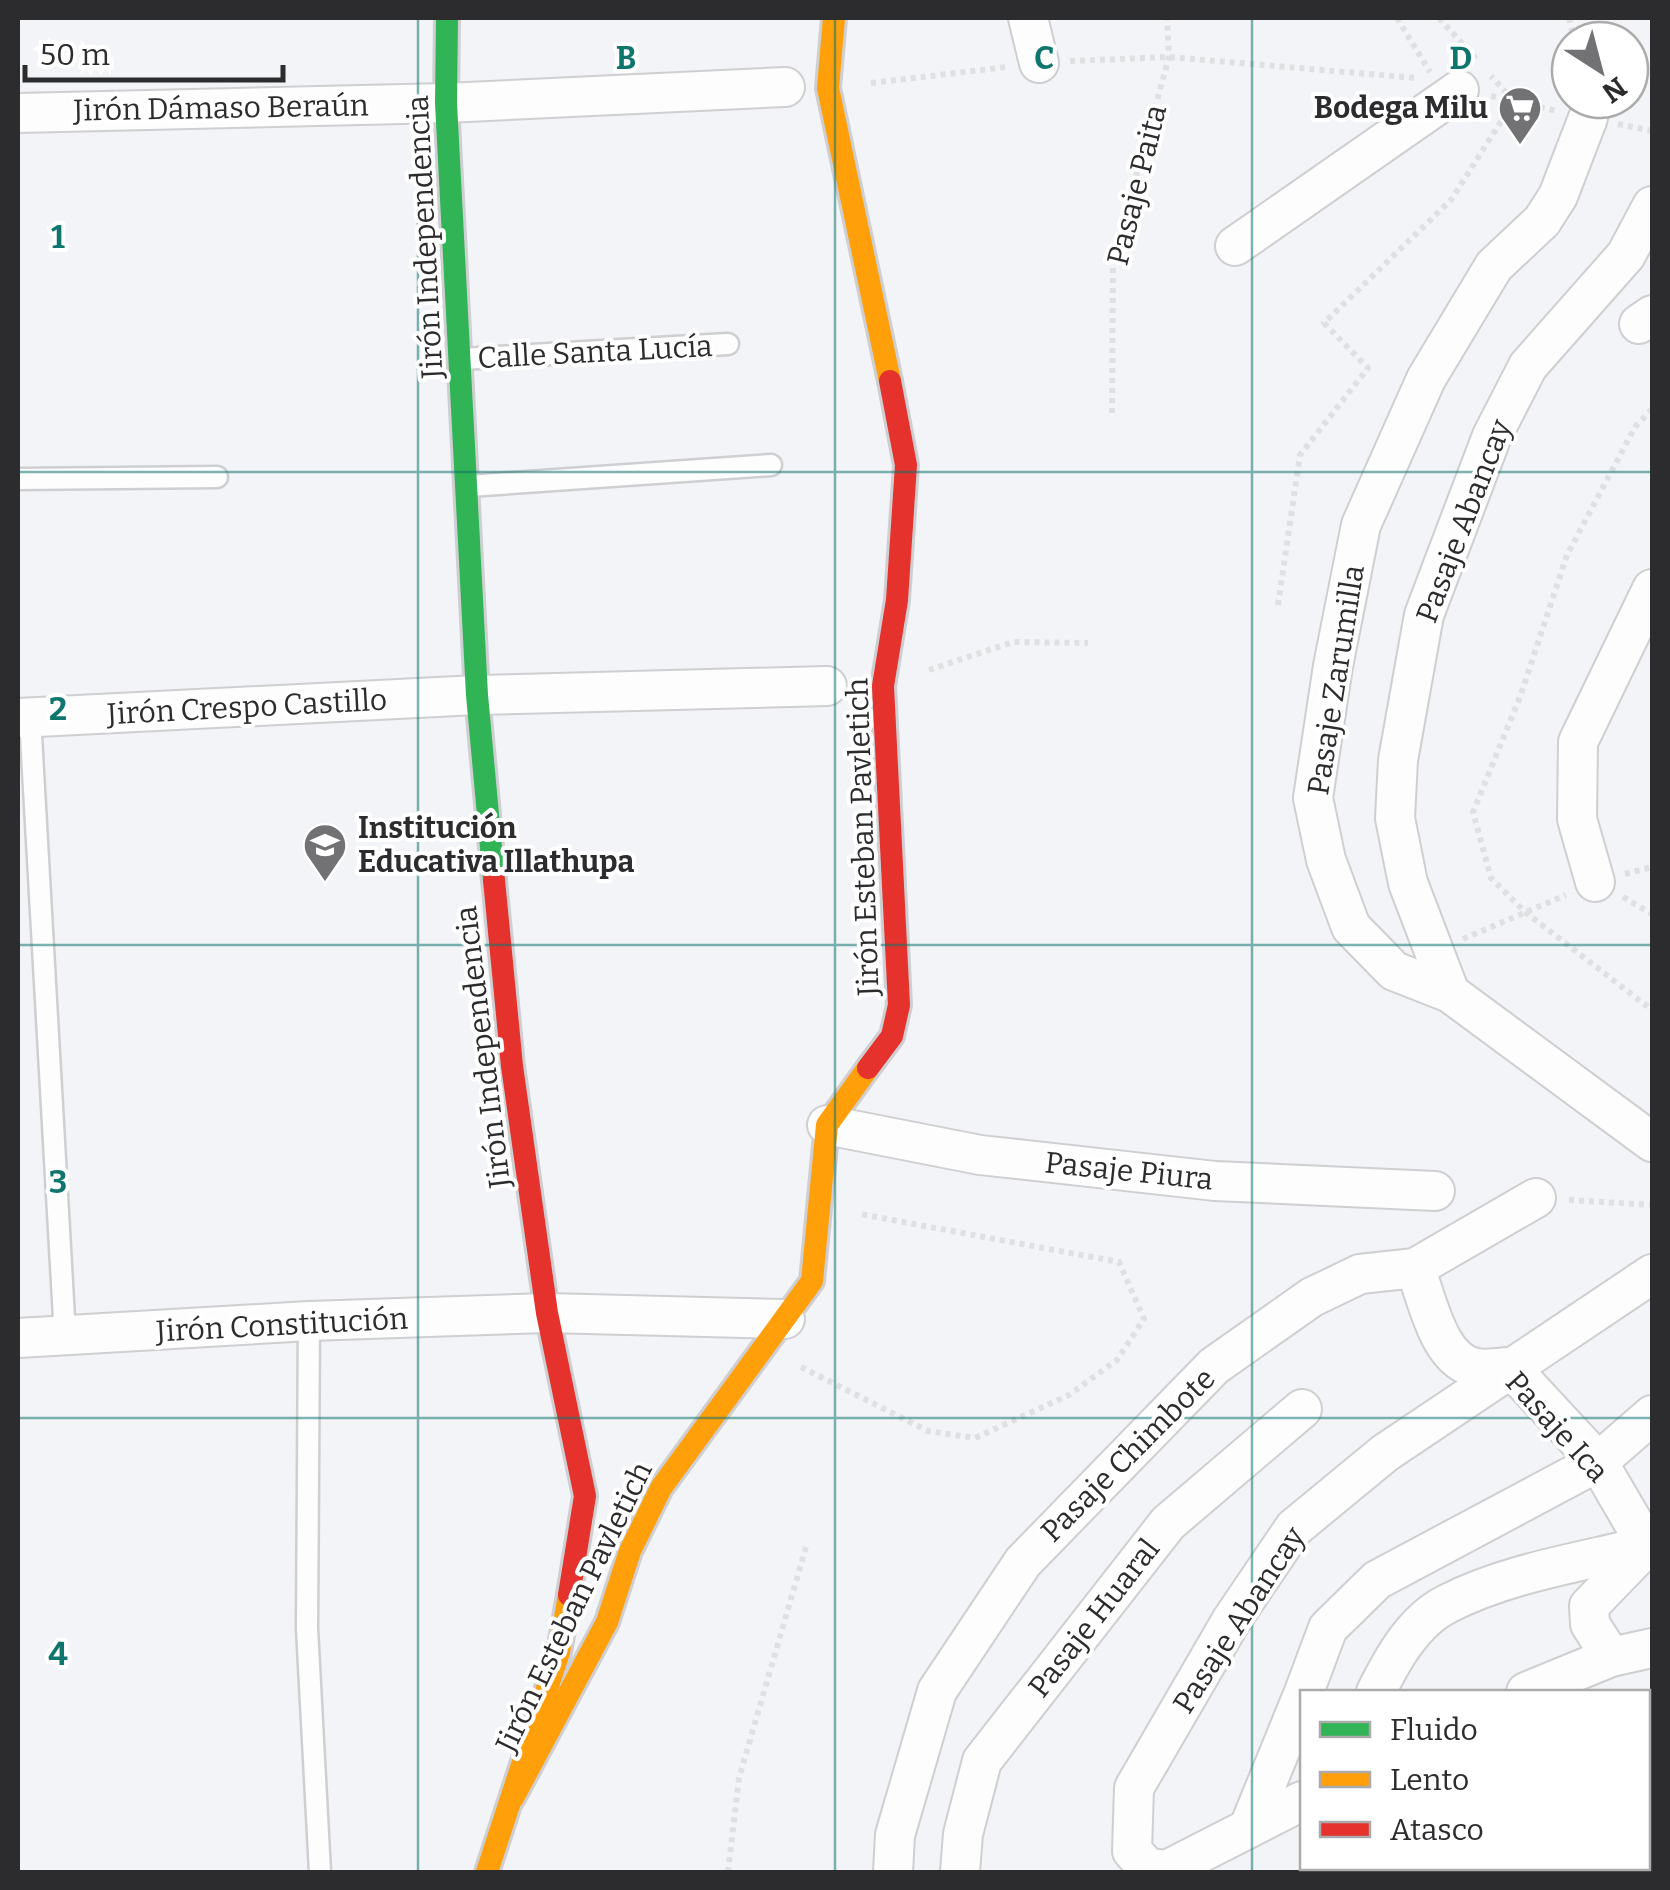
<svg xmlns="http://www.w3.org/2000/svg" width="1670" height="1890" font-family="Bitter,serif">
<rect width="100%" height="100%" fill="#f3f4f7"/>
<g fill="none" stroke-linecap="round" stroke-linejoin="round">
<g stroke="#cfcfd2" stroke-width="25">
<g id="lane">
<path d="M461 359 728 344"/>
<path d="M18 479 217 477"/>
<path d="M469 486 771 465"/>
<path d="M30 718 65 1336"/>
<path d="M309 1321 307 1628 320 1872"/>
</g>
</g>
<g stroke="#cfcfd2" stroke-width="42">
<g id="street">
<path d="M1028 18 1039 63"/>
<path d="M18 113 446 103 785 87"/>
<path d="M1588 118 1558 196 1542 221 1494 266 1426 379 1361 525 1333 666 1313 798 1326 860 1351 927 1394 971 1450 993 1652 1142"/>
<path d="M1235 246 1459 90"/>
<path d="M1639 324 1652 315"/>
<path d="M18 718 477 695 827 686"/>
<path d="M1595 882 1577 819 1578 742 1652 589"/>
<path d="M1450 993 1408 883 1395 818 1398 760 1424 615 1492 436 1528 366 1626 255 1652 206"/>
<path d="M827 1125 980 1155 1215 1181 1435 1191"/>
<path d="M1415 1268C1428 1300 1438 1362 1477 1368 1487 1370 1500 1367 1510 1367L1598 1462 1647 1546 1589 1606 1590 1624 1611 1657"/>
<path d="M18 1338 309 1321 547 1313 785 1319"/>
<path d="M1304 1692 1328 1628 1377 1580 1598 1462 1652 1415"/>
<path d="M1376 1692C1392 1660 1413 1621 1447 1604 1507 1573 1581 1562 1646 1546"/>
<path d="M1526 1692 1611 1657 1652 1648"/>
<path d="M1249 1827 1302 1697"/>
<path d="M1648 1830 1652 1837"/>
<path d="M1167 1870 1148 1868 1132 1851 1134 1788 1231 1621 1294 1528 1385 1453 1652 1274"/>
<path d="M1167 1870 1302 1801"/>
<path d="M893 1872 895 1835 937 1691 1023 1562 1214 1366 1312 1297 1360 1274 1415 1268 1536 1198"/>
<path d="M960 1872 963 1834 982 1761 1168 1523 1302 1409"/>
</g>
</g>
<g stroke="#cfcfd2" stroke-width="28">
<path id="fast" d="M447 18 446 103 477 695 494 880"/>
</g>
<g stroke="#cfcfd2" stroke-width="28">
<g id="slow">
<path d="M834 18 828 88 890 381"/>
<path d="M513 1798 607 1622 630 1551 661 1488 812 1281 827 1125 868 1068"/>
<path d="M487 1872 559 1652 569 1595"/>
</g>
</g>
<g stroke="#cfcfd2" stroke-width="28">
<g id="jam">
<path d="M494 880 512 1066 547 1313 585 1496 569 1595"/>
<path d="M868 1068 892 1036 899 1005 883 686 897 600 906 465 890 381"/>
</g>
</g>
<g stroke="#dfe0e1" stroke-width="6" stroke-dasharray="5 5" stroke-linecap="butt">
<path d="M1397 18 1430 72"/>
<path d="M1439 18 1476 59"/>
<path d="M1569 18 1574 40"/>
<path d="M1070 61 1169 57 1416 78"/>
<path d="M871 83 1007 67"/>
<path d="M1491 96 1557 111"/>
<path d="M1618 124 1652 131"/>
<path d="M1652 409 1635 427 1567 555 1520 697 1473 812 1491 878 1525 912 1652 1010"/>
<path d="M1112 413 1113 260 1169 57 1167 18"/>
<path d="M1278 605 1300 455 1368 368 1324 323 1451 200 1514 101 1491 76"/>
<path d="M929 670 1013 642 1088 643"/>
<path d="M1625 874 1652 867"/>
<path d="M1623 897 1652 914"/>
<path d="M1463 939 1566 895"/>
<path d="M1569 1200 1652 1205"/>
<path d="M801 1367 928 1431 975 1438 1069 1395 1117 1360 1144 1319 1119 1262 860 1214"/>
<path d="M728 1872 739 1778 806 1547"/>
</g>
<use href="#lane" stroke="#fdfdfe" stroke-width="20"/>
<use href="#street" stroke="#fdfdfe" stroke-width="38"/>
<use href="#fast" stroke="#30b455" stroke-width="22"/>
<use href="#slow" stroke="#ff9f0a" stroke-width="22"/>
<use href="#jam" stroke="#e5322d" stroke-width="22"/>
</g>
<path fill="none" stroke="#0f766e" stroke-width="2.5" stroke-opacity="0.55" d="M418 18V1872M835 18V1872M1252 18V1872M18 472H1652M18 945H1652M18 1418H1652"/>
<defs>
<g id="supermarket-pin" transform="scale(2.25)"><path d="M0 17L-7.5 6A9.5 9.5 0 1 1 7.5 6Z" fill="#727275" stroke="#fff"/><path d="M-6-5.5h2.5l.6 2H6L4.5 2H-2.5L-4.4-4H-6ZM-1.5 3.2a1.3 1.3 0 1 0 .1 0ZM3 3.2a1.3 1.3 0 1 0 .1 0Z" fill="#fff"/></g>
<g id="school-pin" transform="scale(2.25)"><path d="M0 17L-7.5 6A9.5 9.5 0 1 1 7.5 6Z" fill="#727275" stroke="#fff"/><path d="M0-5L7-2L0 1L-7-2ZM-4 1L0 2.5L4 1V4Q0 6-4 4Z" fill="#fff"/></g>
</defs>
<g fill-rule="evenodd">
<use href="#supermarket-pin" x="1520" y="108"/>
<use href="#school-pin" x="325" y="845"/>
</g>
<g text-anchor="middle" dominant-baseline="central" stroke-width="8" stroke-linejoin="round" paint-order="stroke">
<g font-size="30" fill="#2c2c2f" stroke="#fff">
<text transform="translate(221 108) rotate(-1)">Jirón Dámaso Beraún</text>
<text transform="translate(1137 185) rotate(-76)">Pasaje Paita</text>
<text transform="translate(425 237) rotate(-93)">Jirón Independencia</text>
<text transform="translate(595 352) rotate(-3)">Calle Santa Lucía</text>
<text transform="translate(1464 521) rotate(-69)">Pasaje Abancay</text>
<text transform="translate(1336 680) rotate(-81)">Pasaje Zarumilla</text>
<text transform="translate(247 707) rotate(-3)">Jirón Crespo Castillo</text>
<text transform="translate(863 837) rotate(-92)">Jirón Esteban Pavletich</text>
<text transform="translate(483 1047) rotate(-97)">Jirón Independencia</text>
<text transform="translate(1129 1171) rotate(6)">Pasaje Piura</text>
<text transform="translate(282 1325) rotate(-3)">Jirón Constitución</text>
<text transform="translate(1557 1427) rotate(48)">Pasaje Ica</text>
<text transform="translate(1128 1455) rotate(-45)">Pasaje Chimbote</text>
<text transform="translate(574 1607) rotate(-64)">Jirón Esteban Pavletich</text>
<text transform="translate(1094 1618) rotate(-52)">Pasaje Huaral</text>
<text transform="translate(1239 1620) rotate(-57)">Pasaje Abancay</text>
</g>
<g font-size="30" font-weight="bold" fill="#2c2c2f" stroke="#fff" text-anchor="end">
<text x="1488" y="108">Bodega Milu</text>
<text x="358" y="828" text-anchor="start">Institución<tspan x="358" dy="34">Educativa Illathupa</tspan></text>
</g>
</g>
<g font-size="32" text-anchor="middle" font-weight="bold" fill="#0f766e" stroke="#fff" stroke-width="8" stroke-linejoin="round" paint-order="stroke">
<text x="626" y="69">B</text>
<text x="1044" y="69">C</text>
<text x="1461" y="69">D</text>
<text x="58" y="248">1</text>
<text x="58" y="720">2</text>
<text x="58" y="1193">3</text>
<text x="58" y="1665">4</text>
</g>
<rect width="1670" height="1890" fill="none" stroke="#2c2c2f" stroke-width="40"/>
<rect x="1300" y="1690" width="350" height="180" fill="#ffffff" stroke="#ababac" stroke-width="2.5"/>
<rect x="1320" y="1722" width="50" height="15" fill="#30b455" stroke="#ababac" stroke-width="2.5"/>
<text x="1390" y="1740" font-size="30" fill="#2c2c2f">Fluido</text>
<rect x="1320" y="1772" width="50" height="15" fill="#ff9f0a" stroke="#ababac" stroke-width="2.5"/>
<text x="1390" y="1790" font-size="30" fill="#2c2c2f">Lento</text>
<rect x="1320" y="1822" width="50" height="15" fill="#e5322d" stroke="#ababac" stroke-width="2.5"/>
<text x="1390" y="1840" font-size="30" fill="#2c2c2f">Atasco</text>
<g transform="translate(1600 70) rotate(144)"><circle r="48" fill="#ffffff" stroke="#ababac" stroke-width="2.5"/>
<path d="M0-8L18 38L0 25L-18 38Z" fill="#727275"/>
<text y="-15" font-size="28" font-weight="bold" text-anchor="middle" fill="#2c2c2f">N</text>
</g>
<path d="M25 65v15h258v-15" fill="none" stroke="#2c2c2f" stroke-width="5"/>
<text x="40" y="65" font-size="30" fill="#2c2c2f" stroke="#ffffff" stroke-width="8" paint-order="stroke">50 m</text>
</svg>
